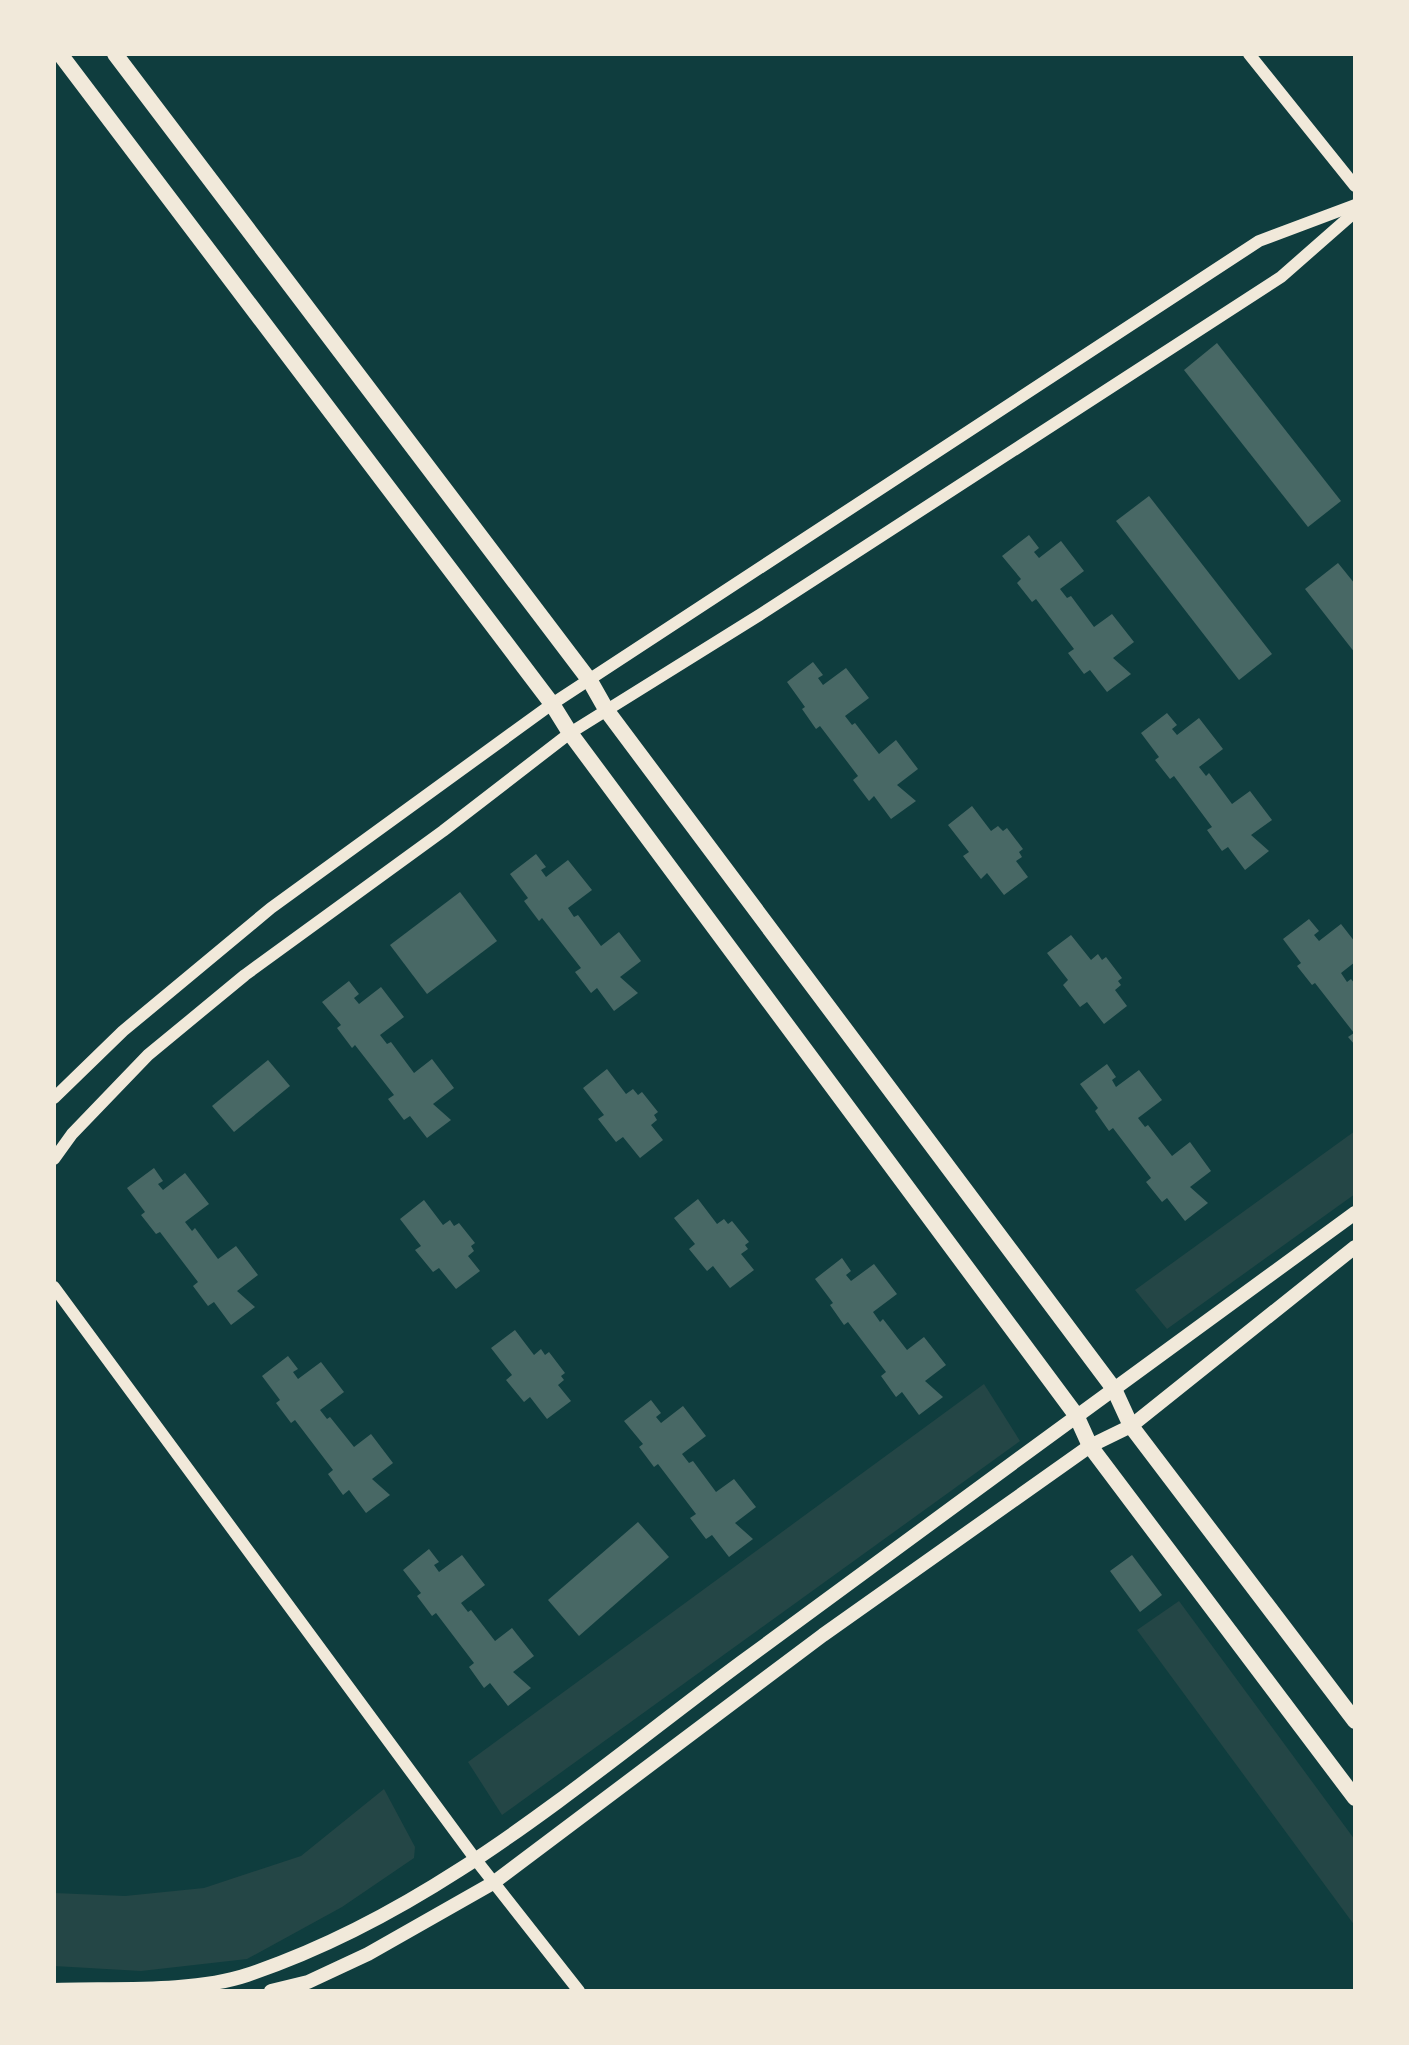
<svg xmlns="http://www.w3.org/2000/svg" width="1409" height="2045" font-family="'PT Sans',sans-serif">
<rect width="100%" height="100%" fill="#0f3d3e"/>
<g fill="#244646">
<path d="M1355 1131V1194L1167 1329 1135 1290Z"/>
<path d="M984 1384 1020 1441 502 1815 468 1762Z"/>
<path d="M1179 1601 1355 1840V1926L1137 1630Z"/>
<path d="M384 1789 415 1847 414 1858 342 1907 247 1959 141 1971 54 1966V1893L125 1896 204 1888 301 1856Z"/>
</g>
<g fill="#486865">
<path d="M1217 343 1341 501 1308 527 1184 370Z"/>
<path d="M1149 496 1272 654 1239 680 1116 521Z"/>
<path d="M1029 535 1039 548 1034 552 1039 558 1061 541 1084 571 1060 589 1067 598 1071 596 1094 627 1112 614 1134 642 1113 658 1131 674 1107 692 1090 670 1084 674 1068 653 1074 649 1036 599 1032 602 1017 583 1021 579 1002 556Z"/>
<path d="M1338 563 1355 584V653L1305 589Z"/>
<path d="M813 662 823 675 818 678 823 685 846 668 869 698 845 716 852 725 855 723 879 754 896 740 918 769 897 785 916 801 891 819 874 796 869 801 853 780 858 776 820 726 816 729 802 709 805 707 787 682Z"/>
<path d="M1167 713 1177 725 1172 729 1177 735 1199 718 1223 749 1199 767 1206 776 1209 773 1232 804 1250 791 1272 820 1251 835 1269 851 1245 870 1228 847 1222 851 1207 830 1212 827 1174 776 1170 779 1155 760 1159 757 1141 733Z"/>
<path d="M972 806 991 831 998 826 1003 831 1007 828 1023 849 1019 852 1022 857 1016 861 1028 877 1004 895 987 873 981 879 963 856 969 852 948 825Z"/>
<path d="M536 854 546 867 541 870 546 877 568 860 592 890 568 908 574 917 578 915 601 946 619 932 641 961 620 977 638 993 614 1011 597 988 591 993 575 972 581 968 542 918 539 921 524 901 528 898 510 874Z"/>
<path d="M460 892 497 941 427 994 390 945Z"/>
<path d="M1309 919 1319 931 1314 935 1319 941 1341 924 1355 942V962L1341 973 1347 982 1351 979 1355 984V1045L1348 1037 1354 1033 1315 983 1312 985 1297 966 1301 963 1283 939Z"/>
<path d="M1071 935 1091 960 1098 954 1102 960 1106 957 1122 978 1118 981 1121 985 1115 990 1127 1006 1104 1024 1087 1002 1080 1007 1063 985 1068 980 1047 953Z"/>
<path d="M349 981 359 994 354 998 359 1004 381 987 404 1017 380 1035 387 1044 391 1042 414 1073 432 1059 454 1088 433 1104 451 1120 427 1138 410 1116 404 1120 388 1099 394 1095 355 1045 352 1048 337 1028 341 1025 322 1002Z"/>
<path d="M268 1060 290 1086 234 1132 212 1106Z"/>
<path d="M1107 1064 1116 1077 1112 1080 1116 1087 1139 1070 1162 1100 1138 1118 1145 1127 1148 1125 1172 1156 1190 1142 1211 1171 1190 1187 1208 1203 1185 1221 1167 1198 1162 1202 1146 1182 1151 1178 1113 1128 1109 1131 1095 1111 1098 1108 1080 1084Z"/>
<path d="M607 1069 626 1094 633 1089 638 1095 642 1092 658 1112 654 1115 657 1120 651 1125 663 1140 640 1158 623 1137 616 1142 598 1119 604 1115 583 1088Z"/>
<path d="M154 1168 163 1181 158 1184 163 1190 185 1173 209 1204 185 1222 192 1231 195 1228 218 1259 236 1246 258 1275 237 1291 255 1307 231 1325 214 1302 208 1306 193 1286 198 1282 160 1232 156 1234 141 1215 145 1212 127 1188Z"/>
<path d="M698 1199 717 1224 724 1219 728 1224 732 1221 749 1242 745 1245 748 1249 741 1254 754 1270 730 1288 713 1266 707 1271 689 1249 695 1244 674 1218Z"/>
<path d="M424 1200 443 1225 450 1220 454 1226 459 1223 475 1243 471 1246 474 1251 468 1256 480 1271 456 1289 439 1268 433 1272 415 1250 421 1246 400 1219Z"/>
<path d="M842 1258 851 1271 846 1275 851 1281 874 1264 897 1294 873 1312 880 1322 883 1319 907 1350 924 1337 946 1365 925 1381 943 1397 919 1415 902 1392 896 1397 881 1376 886 1372 848 1322 844 1325 830 1305 833 1303 815 1279Z"/>
<path d="M515 1330 534 1355 541 1349 545 1355 549 1352 565 1373 561 1376 564 1380 558 1385 571 1401 547 1419 530 1397 524 1402 506 1380 512 1375 491 1348Z"/>
<path d="M288 1356 298 1369 293 1372 298 1379 321 1362 344 1392 320 1410 327 1419 330 1417 354 1447 371 1434 393 1463 372 1479 390 1495 366 1513 349 1490 343 1495 328 1474 333 1470 295 1420 291 1423 276 1403 280 1400 262 1376Z"/>
<path d="M651 1400 661 1413 656 1417 661 1423 683 1406 706 1436 682 1454 689 1463 693 1461 716 1492 734 1479 756 1507 735 1523 753 1539 729 1557 712 1535 706 1539 690 1518 696 1514 658 1464 654 1467 639 1447 643 1444 624 1421Z"/>
<path d="M638 1522 669 1557 579 1636 548 1600Z"/>
<path d="M429 1549 439 1562 434 1565 439 1572 462 1555 485 1585 461 1603 468 1612 471 1610 495 1641 512 1628 534 1656 513 1672 531 1688 508 1706 490 1683 484 1688 469 1667 474 1663 436 1613 432 1616 417 1596 421 1593 403 1570Z"/>
<path d="M1132 1555 1162 1595 1140 1612 1110 1571Z"/>
</g>
<g fill="none" stroke-linecap="round" stroke-linejoin="round">
<g stroke="#f1e9da" stroke-width="12">
<path d="M1249 54 1355 186"/>
<path d="M54 1098 123 1031 271 908 552 704 1259 241 1355 205"/>
<path d="M54 1159 72 1134 148 1055 245 975 443 831 570 733 761 614 1281 277 1355 212"/>
<path d="M54 1287 476 1860 579 1991"/>
</g>
<g stroke="#f1e9da" stroke-width="14">
<path d="M54 1990C112 1988 193 1993 247 1975 436 1912 585 1778 742 1662 946 1511 1150 1363 1355 1213"/>
<path d="M271 1991 308 1982 368 1954 493 1883 823 1635 1090 1446 1131 1426 1355 1247"/>
</g>
<g stroke="#f1e9da" stroke-width="16">
<path d="M60 54 552 704 570 733 1076 1415 1090 1446 1355 1798"/>
<path d="M115 54 590 681 607 711 1114 1389 1131 1426 1355 1721"/>
</g>
</g>
<rect width="1409" height="2045" fill="none" stroke="#f1e9da" stroke-width="112"/>
</svg>
